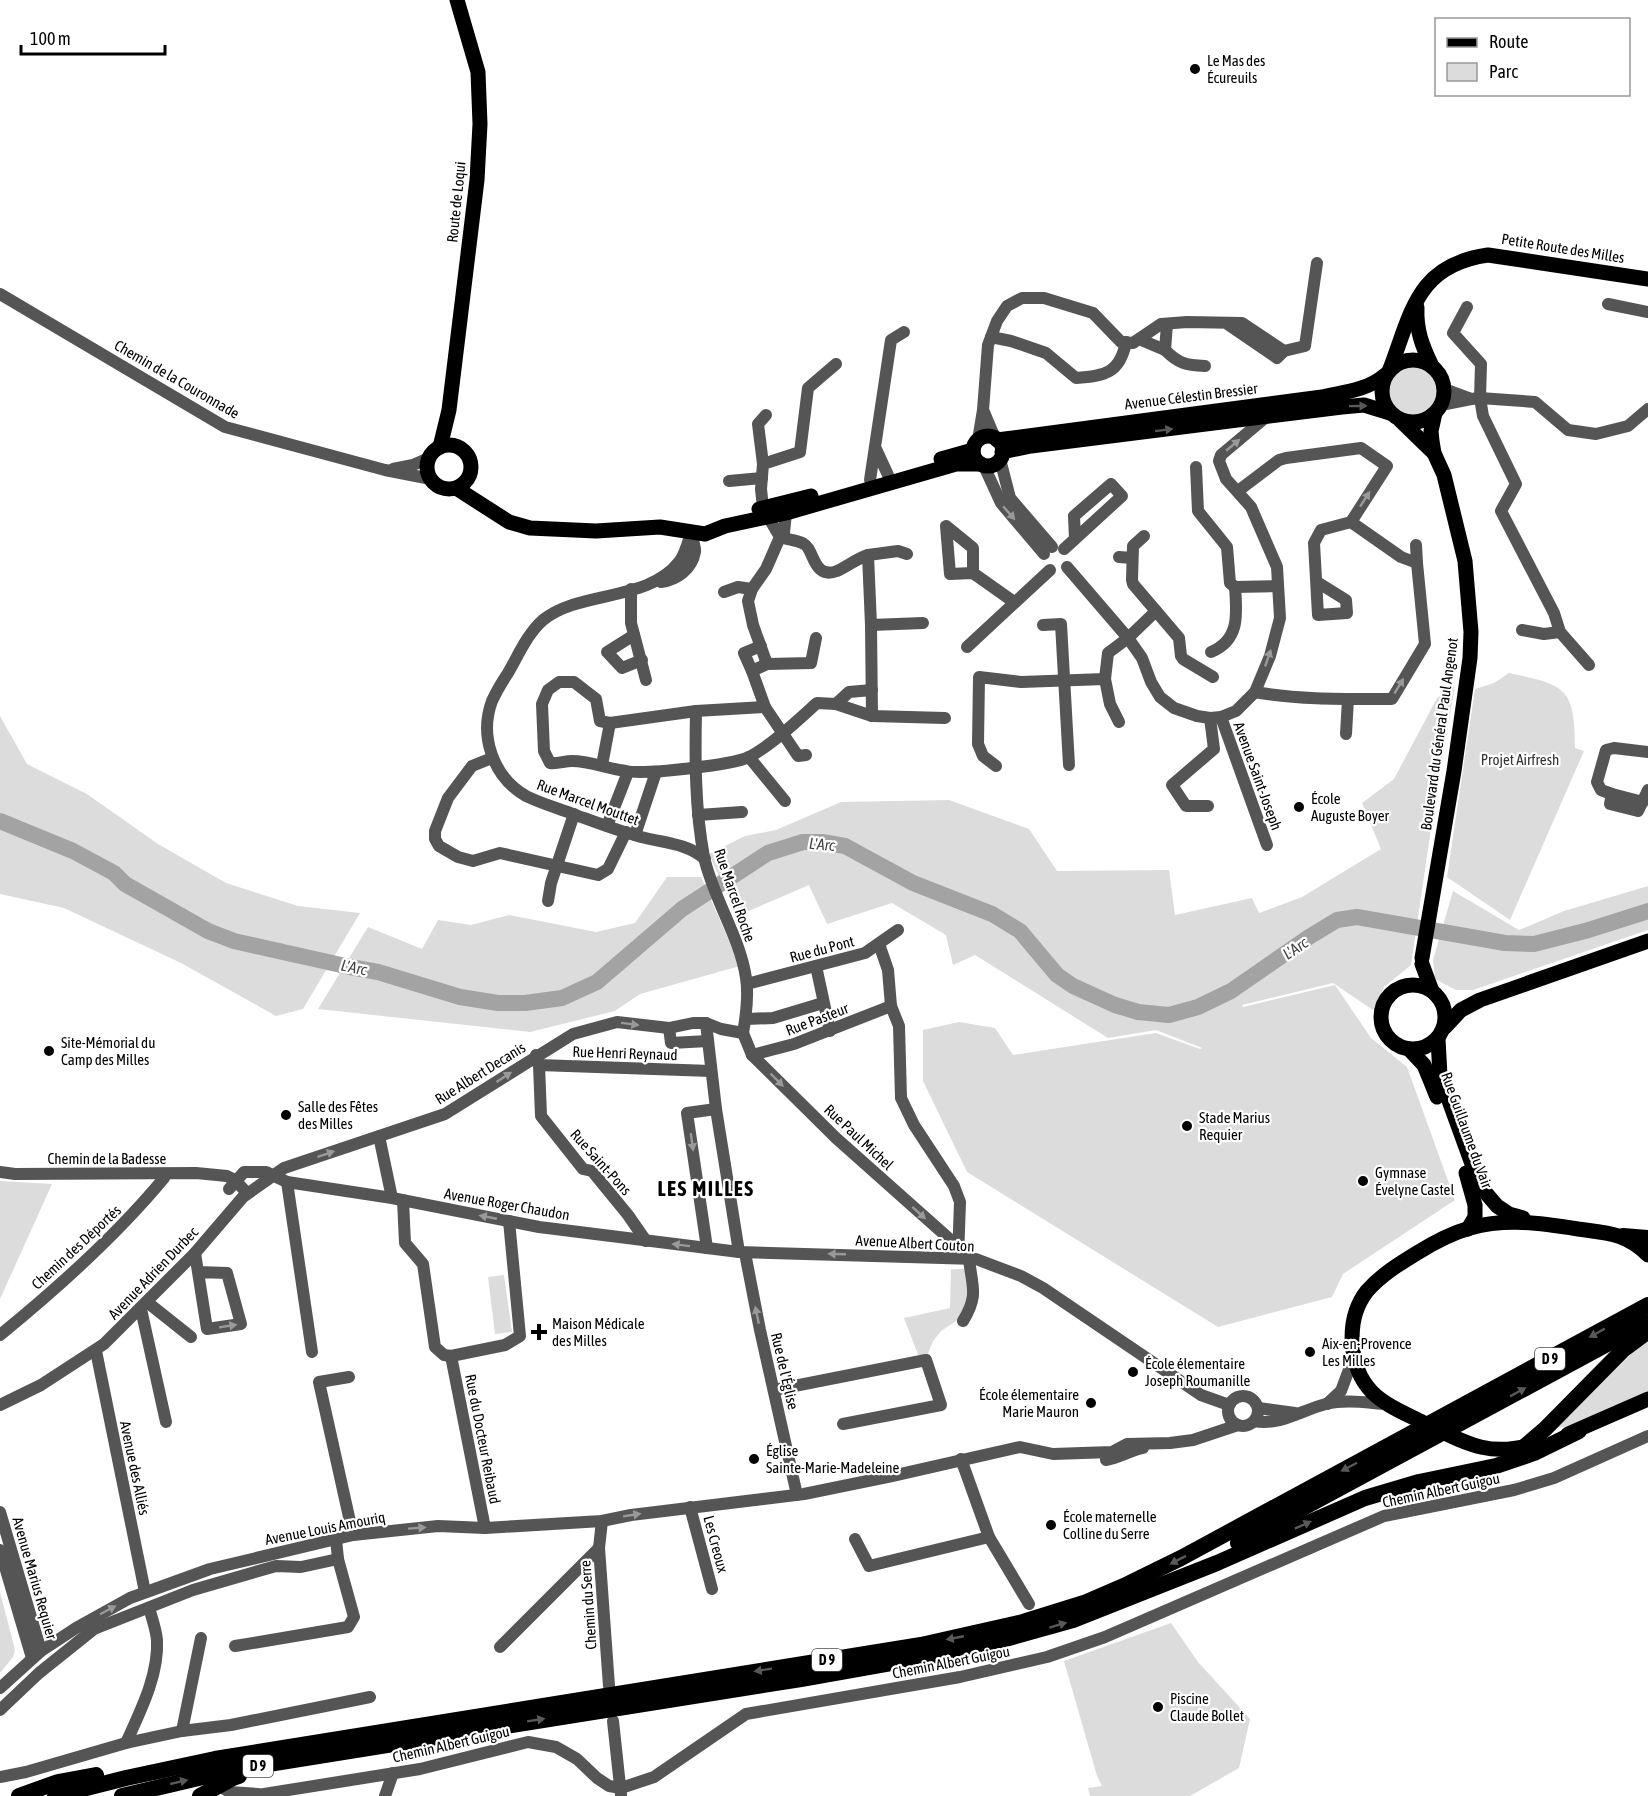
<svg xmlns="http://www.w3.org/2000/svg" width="1648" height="1796" font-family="'Asap Condensed',sans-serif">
<rect width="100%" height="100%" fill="#fff"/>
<g fill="#dcdcdc">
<circle cx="1414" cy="391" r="25"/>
<path d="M1509 673C1565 685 1575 687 1575 748L1584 751 1510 920 1447 877 1475 689 1494 683Z"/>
<path d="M1455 686 1436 795 1411 965 1384 987 1373 1010 1333 983 1242 1005 1243 1007 1335 985 1371 1038 1407 1067 1455 1200 1343 1274 1332 1297 1218 1327 967 1172 923 1081V1030L959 1022 995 1028 1013 1055 1156 1033 1200 1049 1202 1048 1156 1030 1108 1038 975 955 953 965 946 935 892 903 827 924 809 885 737 916 709 854 745 836 776 830 841 802 949 800 1029 829 1057 871 1169 870 1175 915 1252 898 1259 913 1302 897 1381 849 1362 803 1394 779 1437 698Z"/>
<path d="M0 716 27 764 87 794 158 844 226 883 298 906 360 913 303 1009 276 1016 181 963 64 908 0 894Z"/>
<path d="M667 877H701L740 966 640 994 615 1011 530 1032 318 1009 368 927 422 949 438 920 471 925 509 915 596 932 635 923Z"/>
<path d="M1648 886V930L1473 990H1456L1435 979 1433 960 1453 891 1519 930 1564 911Z"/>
<path d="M0 1181 52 1184 0 1299Z"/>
<path d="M951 1269H966L970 1291 959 1319 941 1331 933 1341 927 1356 919 1357 904 1318 950 1308Z"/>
<path d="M504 1275 512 1332 495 1334 488 1277Z"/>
<path d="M1648 1337V1394L1570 1426 1556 1428Z"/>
<path d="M0 1592 15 1650 13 1657 0 1673Z"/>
<path d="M1171 1623 1198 1662 1250 1719 1239 1768 1190 1796H1090L1088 1788 1102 1786 1097 1776 1064 1661Z"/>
</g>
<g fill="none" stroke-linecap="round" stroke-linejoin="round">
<path stroke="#a3a3a3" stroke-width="16" d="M0 821 73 851 114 873 125 884 208 931 234 941 350 967 378 972 460 997 498 1003H525L562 998 597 982 682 909 768 853 803 842H822L845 846 913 883 992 914 1020 931 1057 975 1073 986 1115 1005 1138 1012 1169 1015 1198 1007 1231 991 1309 937 1337 920 1357 917 1505 943 1534 944 1585 931 1648 911"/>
<g stroke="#555" stroke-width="12">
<path d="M0 294 225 427 385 470 431 479"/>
<path d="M1608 304 1648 312"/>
<path d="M1467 307 1453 333 1481 364 1480 398 1483 416 1516 484 1501 511 1554 613 1560 632 1589 665"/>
<path d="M1167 324 1165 350C1179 364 1186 365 1205 366"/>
<path d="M991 337 1011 341 1046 353 1076 378C1105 376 1120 373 1126 342"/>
<path d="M1139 339 1165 350"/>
<path d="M1284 351 1305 346 1317 263"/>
<path d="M1471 399 1480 398 1535 402 1568 430 1596 434 1628 426 1648 409"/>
<path d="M1441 405 1471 399 1444 389"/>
<path d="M984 412 995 438"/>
<path d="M978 440 983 410 988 345 997 321 1007 306 1022 298H1044L1093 313 1121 342 1133 343 1161 324 1187 322 1242 323 1284 351 1277 358 1226 323"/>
<path d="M876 449 888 475"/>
<path d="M1000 459 1010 498 1052 547"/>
<path d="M763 464 758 424 766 415"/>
<path d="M984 466 1001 503 1044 554"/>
<path d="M1196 467 1198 511 1227 547 1230 583 1235 587 1278 586"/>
<path d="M393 469 413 465 429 458"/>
<path d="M870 480 891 340 904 332"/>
<path d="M729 481 762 478"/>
<path d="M1238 491 1279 460 1286 458 1361 448 1387 466 1351 522 1401 557 1417 563 1425 644 1392 699C1346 699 1300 700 1255 692"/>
<path d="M786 513 784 533 780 537C788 540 797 540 804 544 814 549 813 580 837 571 848 566 856 559 868 555L871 625 872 716 945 718"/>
<path d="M691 533C688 542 685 555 679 562 648 602 580 590 543 620 527 634 518 656 508 673 502 682 496 692 492 701 479 736 493 777 526 796 540 803 557 808 573 814 595 822 618 831 641 837 664 843 687 843 705 859"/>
<path d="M1144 536 1133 546 1132 580 1133 584 1156 611"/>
<path d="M1416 545 1417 563"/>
<path d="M1064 549 1075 539 1122 496 1111 484 1074 516 1075 539"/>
<path d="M868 555 898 551 907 554"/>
<path d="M1119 557 1132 558"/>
<path d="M1067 567 1128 638 1142 658 1151 682 1160 697 1174 708 1197 716 1210 718 1221 717 1236 711 1255 692 1270 656 1280 618 1277 567 1251 507 1226 479 1219 461 1221 455 1265 418"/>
<path d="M973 573 950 574 946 526 973 548V573L1014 602"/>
<path d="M661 582C677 580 692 569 695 552 696 547 692 539 691 533"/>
<path d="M1317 582 1346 600 1347 613 1318 615 1314 543 1321 530 1351 522"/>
<path d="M631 589V623L646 680"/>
<path d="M724 592 738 587 752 589"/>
<path d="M871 625 923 623"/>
<path d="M1043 625 1061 624 1069 765"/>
<path d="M1522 630 1544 634 1560 632"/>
<path d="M634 635 607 652 622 668 642 660"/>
<path d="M816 638 811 663 767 664 753 625 748 601 752 589 766 569 780 537 763 508 761 489 763 464 800 452 808 388 836 364"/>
<path d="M967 647 1050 570"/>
<path d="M1211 652C1240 640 1237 614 1235 587"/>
<path d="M767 664 752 671 765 707 696 711 610 723 600 721 596 699 574 682H559L548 690 542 704 544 751 550 763C558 764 564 761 572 761 590 761 608 769 626 771 645 775 732 765 749 757 772 745 798 720 817 703L836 704 872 716"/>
<path d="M752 671 744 653 761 646"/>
<path d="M1105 679 1110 704 1119 722"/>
<path d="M836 704 849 692 872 690"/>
<path d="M765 707 798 756 806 755"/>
<path d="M696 711C695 760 695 809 704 857 713 898 740 937 746 978 749 996 746 1016 743 1033"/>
<path d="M1221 717 1267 845"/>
<path d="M1346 734 1348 699"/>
<path d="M749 757 785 801"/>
<path d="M492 758 472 766 448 798 435 831V839L439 846 458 857 473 861 500 853 598 875 608 869 626 832"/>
<path d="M602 765 610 723"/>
<path d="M996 766 983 756 978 744 979 677 1021 682 1105 679 1108 653 1128 638 1156 611 1179 638 1181 656 1183 659 1213 677"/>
<path d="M1612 794 1601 790 1597 782 1606 750 1614 748 1648 752"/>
<path d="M1643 802 1612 794 1610 804 1638 811 1648 790"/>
<path d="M1208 806H1186L1172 785 1214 749 1210 718"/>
<path d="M698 815 742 812"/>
<path d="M607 826 628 772"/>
<path d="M635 835 656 772"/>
<path d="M548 901 551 883 574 814"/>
<path d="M879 944 888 970 891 1006 899 1026 901 1098 914 1125 954 1186 960 1202 958 1258"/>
<path d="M816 966 830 1031"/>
<path d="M747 984 865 953 898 930"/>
<path d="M746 1019 773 1018 823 1003"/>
<path d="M706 1023 716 1109 739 1252"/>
<path d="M669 1028 671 1043 708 1041"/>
<path d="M743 1033 752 1055 836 1138 954 1243 957 1254"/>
<path d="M536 1055 539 1065 541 1116 583 1169 592 1171 628 1215 646 1241"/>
<path d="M752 1055 794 1044 891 1006"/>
<path d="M539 1065 711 1071"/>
<path d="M379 1136 392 1198"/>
<path d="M0 1172 15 1174 196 1173 227 1176 235 1180 247 1193"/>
<path d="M287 1182 312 1352"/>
<path d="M229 1189 244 1172H266L287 1182 392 1198 539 1227 739 1252 976 1259 1021 1276 1043 1288 1201 1395 1229 1405"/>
<path d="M403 1200 405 1243 423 1264 435 1347 444 1355 451 1356 505 1345 520 1336 509 1221"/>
<path d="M707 1248 687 1113 716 1109"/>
<path d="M195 1253 207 1329 241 1324 227 1273 198 1272"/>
<path d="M745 1253 760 1330 797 1495"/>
<path d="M147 1302 191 1337"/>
<path d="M141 1309 166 1422"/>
<path d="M963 1321C979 1295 972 1287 969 1259"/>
<path d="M0 1335C59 1287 116 1236 164 1178L165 1174"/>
<path d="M96 1351 145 1592"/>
<path d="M451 1356 485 1528"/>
<path d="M349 1377 319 1382 353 1535"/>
<path d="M774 1390 926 1360 941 1405 843 1424"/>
<circle cx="1243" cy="1411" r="15"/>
<path d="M1327 1404 1341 1391 1354 1356"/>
<path d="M0 1405 41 1385 104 1344 195 1253 243 1197 284 1168 445 1114 573 1034 617 1022 669 1028 693 1023H706L721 1029 743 1033"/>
<path d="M1258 1408 1295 1413"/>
<path d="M1254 1421C1280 1426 1302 1410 1326 1404 1346 1399 1368 1403 1387 1404"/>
<path d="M961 1459 989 1537 1029 1604"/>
<path d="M1106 1460C1119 1458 1129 1451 1143 1448"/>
<path d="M690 1507 712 1589"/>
<path d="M0 1512 41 1651"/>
<path d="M602 1521 599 1548 609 1686"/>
<path d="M855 1539 869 1566 989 1537"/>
<path d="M0 1550 32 1658"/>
<path d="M235 1646 348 1627 354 1617 338 1559 336 1539"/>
<path d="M500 1647 599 1548"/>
<path d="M0 1688 41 1651 76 1628 130 1598 210 1569 353 1535 438 1526 485 1528 602 1521 631 1515 804 1494 892 1476 1020 1447 1053 1454 1112 1452 1127 1444 1170 1443 1193 1440 1238 1425"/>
<path d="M0 1710 39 1673 94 1629 193 1590 276 1566 301 1567 338 1559"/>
<path d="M613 1721 621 1795"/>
<path d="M182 1731 201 1638"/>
<path d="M126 1743C140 1712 159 1675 157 1640 156 1629 152 1618 149 1608"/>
<path d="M0 1777 26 1772 126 1743 182 1731 231 1725 370 1697"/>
<path d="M215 1786 219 1785 229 1792 258 1794"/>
<path d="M251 1796 420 1769 528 1742 556 1747 577 1759 597 1778 609 1786 621 1788 654 1777 746 1714 960 1677 1047 1657 1105 1637 1384 1516 1514 1490 1554 1478 1648 1436"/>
<path d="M385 1796 393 1773"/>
</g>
<g stroke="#000" stroke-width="15">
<path d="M1417 307C1416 330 1422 346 1432 366"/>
<circle cx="1413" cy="391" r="31"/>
<path d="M1390 369C1412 311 1417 265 1488 255L1648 279"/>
<path d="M1400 420 1434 453"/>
<circle cx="988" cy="451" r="15"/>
<path d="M997 440 1322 397C1344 392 1368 390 1385 375"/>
<circle cx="449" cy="467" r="22"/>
<path d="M440 447 449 410 477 180 480 124 478 72 457 0"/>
<path d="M1002 452 1031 446 1342 407 1364 405 1390 413"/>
<path d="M941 459 973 450"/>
<path d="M456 488 509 522 530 528 596 531 660 527 705 534 725 526 786 513 956 464H981"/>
<path d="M759 509 811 496"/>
<path d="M1422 958 1454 771 1470 658 1471 632 1465 561 1444 475 1434 453 1432 441 1431 431 1435 413"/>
<path d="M1422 964 1432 991"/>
<circle cx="1413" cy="1017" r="32"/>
<path d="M1445 1027 1461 1010 1480 1000 1648 941"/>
<path d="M1438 1039 1440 1076 1480 1186 1497 1206 1509 1214 1523 1218"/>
<path d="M1409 1049 1424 1065 1437 1097"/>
<path d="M1466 1173 1475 1205V1217L1468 1229"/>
<path d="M1568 1434 1648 1399"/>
<path d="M1534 1444C1485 1459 1461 1440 1418 1420 1402 1412 1385 1405 1372 1392 1348 1367 1345 1319 1367 1291 1381 1275 1399 1264 1417 1253 1433 1243 1452 1233 1470 1228 1506 1218 1541 1223 1578 1229 1607 1233 1626 1233 1648 1255"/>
</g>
<g stroke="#000" stroke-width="16">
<path d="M1623 1236 1648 1238"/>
<path d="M1523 1448 1545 1429 1624 1349 1647 1332"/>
<path d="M1238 1543 1648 1322"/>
<path d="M19 1796 58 1782 96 1775"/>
<path d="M55 1796 126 1778 215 1759 921 1645 1023 1622 1084 1603 1128 1584 1181 1558 1648 1305"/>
<path d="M122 1796 237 1769 801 1679 970 1649 1073 1620 1217 1563 1365 1498 1419 1482 1496 1466 1534 1453 1579 1431"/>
<path d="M200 1796 233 1778 239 1776"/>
</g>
</g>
<defs><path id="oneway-solid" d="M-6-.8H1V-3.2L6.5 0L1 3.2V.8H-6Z" transform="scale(1.5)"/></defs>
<g fill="#595959">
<use href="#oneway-solid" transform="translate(1358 406) rotate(-1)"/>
<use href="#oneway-solid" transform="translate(1164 430) rotate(-7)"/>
<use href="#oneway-solid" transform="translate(1597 1333) rotate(151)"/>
<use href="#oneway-solid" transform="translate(1518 1392) rotate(-29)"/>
<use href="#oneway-solid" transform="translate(1349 1467) rotate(152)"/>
<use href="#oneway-solid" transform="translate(1303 1525) rotate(-24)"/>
<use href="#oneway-solid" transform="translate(1178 1560) rotate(153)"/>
<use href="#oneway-solid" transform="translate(1058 1625) rotate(-17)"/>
<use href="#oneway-solid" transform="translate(955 1638) rotate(169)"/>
<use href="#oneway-solid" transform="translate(763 1670) rotate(171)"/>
<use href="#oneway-solid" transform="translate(536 1720) rotate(-9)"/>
<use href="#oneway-solid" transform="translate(179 1782) rotate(-13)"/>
</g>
<g fill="#999">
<use href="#oneway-solid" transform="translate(1233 445) rotate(-40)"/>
<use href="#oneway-solid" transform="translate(1365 499) rotate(-57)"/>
<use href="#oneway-solid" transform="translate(1009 513) rotate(49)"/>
<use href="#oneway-solid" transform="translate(1268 658) rotate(-71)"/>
<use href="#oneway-solid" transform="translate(1399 686) rotate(-59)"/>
<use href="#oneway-solid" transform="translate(630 1024) rotate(7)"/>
<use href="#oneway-solid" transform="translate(504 1077) rotate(-33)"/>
<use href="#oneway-solid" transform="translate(777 1080) rotate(45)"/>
<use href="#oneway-solid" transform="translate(692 1142) rotate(82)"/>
<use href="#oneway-solid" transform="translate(326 1154) rotate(-19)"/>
<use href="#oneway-solid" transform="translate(919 1213) rotate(42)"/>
<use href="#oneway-solid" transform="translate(488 1217) rotate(-169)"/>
<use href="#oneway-solid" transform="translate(681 1245) rotate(-173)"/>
<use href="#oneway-solid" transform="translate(837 1254) rotate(-178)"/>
<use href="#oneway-solid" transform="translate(757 1315) rotate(-102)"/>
<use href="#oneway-solid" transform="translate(228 1326) rotate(-9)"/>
<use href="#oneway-solid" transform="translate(632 1515) rotate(-9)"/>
<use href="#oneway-solid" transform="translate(417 1528) rotate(-4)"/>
<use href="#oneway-solid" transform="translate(108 1610) rotate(-28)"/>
</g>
<g fill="#000" stroke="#fff" stroke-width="2">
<circle cx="1195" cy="69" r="6"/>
<circle cx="1299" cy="807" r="6"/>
<circle cx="49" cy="1051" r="6"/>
<circle cx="286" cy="1115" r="6"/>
<circle cx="1187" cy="1126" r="6"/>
<circle cx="1363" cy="1181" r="6"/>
<path d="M536 1323h6v6h6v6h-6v6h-6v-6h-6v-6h6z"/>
<circle cx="1310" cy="1352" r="6"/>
<circle cx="1133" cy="1372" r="6"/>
<circle cx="1091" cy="1403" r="6"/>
<circle cx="754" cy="1459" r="6"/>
<circle cx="1051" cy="1525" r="6"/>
<circle cx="1158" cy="1707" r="6"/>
</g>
<g text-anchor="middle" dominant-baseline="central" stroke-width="4.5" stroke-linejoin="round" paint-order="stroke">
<g fill="#fff" stroke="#4c4c4c" stroke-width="1.5">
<rect x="1535" y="1348" width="30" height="22" rx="4.5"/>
<rect x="812" y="1649" width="30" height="22" rx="4.5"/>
<rect x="243" y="1755" width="30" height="22" rx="4.5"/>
</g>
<g font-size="14" font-weight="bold" fill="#000">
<text x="1550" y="1359">D 9</text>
<text x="827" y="1660">D 9</text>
<text x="258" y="1766">D 9</text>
</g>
<g font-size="15" fill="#000" stroke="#fff" text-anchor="start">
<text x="1207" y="60">Le Mas des<tspan x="1207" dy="17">Écureuils</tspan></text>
<text x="1311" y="798">École<tspan x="1311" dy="17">Auguste Boyer</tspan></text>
<text x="61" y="1042">Site-Mémorial du<tspan x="61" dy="17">Camp des Milles</tspan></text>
<text x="298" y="1106">Salle des Fêtes<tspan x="298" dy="17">des Milles</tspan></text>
<text x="1199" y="1117">Stade Marius<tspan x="1199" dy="17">Requier</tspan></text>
<text x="1375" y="1172">Gymnase<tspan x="1375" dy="17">Évelyne Castel</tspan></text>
<text x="552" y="1323">Maison Médicale<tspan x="552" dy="17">des Milles</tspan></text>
<text x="1322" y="1343">Aix-en-Provence<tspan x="1322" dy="17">Les Milles</tspan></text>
<text x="1145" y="1363">École élementaire<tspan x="1145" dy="17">Joseph Roumanille</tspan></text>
<text x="1079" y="1394" text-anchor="end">École élementaire<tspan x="1079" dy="17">Marie Mauron</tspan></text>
<text x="766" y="1450">Église<tspan x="766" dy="17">Sainte-Marie-Madeleine</tspan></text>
<text x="1063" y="1516">École maternelle<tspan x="1063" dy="17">Colline du Serre</tspan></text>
<text x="1170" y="1698">Piscine<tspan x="1170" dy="17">Claude Bollet</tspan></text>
</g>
<g font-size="15" fill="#000" stroke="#fff">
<text transform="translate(456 202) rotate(-84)">Route de Loqui</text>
<text transform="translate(1563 248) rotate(9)">Petite Route des Milles</text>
<text transform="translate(177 379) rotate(30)">Chemin de la Couronnade</text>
<text transform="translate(1191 396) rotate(-7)">Avenue Célestin Bressier</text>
<text transform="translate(1439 734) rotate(-82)">Boulevard du Général Paul Angenot</text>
<text transform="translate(1258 776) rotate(70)">Avenue Saint-Joseph</text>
<text transform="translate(588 802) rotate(20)">Rue Marcel Mouttet</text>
<text transform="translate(735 895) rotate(71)">Rue Marcel Roche</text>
<text transform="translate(822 949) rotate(-15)">Rue du Pont</text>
<text transform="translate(817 1019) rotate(-21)">Rue Pasteur</text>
<text transform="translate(625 1053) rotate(2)">Rue Henri Reynaud</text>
<text transform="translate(480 1073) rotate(-32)">Rue Albert Decanis</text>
<text transform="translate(1467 1130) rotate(70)">Rue Guillaume du Vair</text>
<text transform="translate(859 1137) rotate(43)">Rue Paul Michel</text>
<text x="107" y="1158">Chemin de la Badesse</text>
<text transform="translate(601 1162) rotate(48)">Rue Saint-Pons</text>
<text transform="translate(507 1204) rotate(10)">Avenue Roger Chaudon</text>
<text transform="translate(915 1243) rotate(3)">Avenue Albert Couton</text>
<text transform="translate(76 1247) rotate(-43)">Chemin des Déportés</text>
<text transform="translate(153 1273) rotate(-46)">Avenue Adrien Durbec</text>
<text transform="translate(785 1371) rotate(77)">Rue de l'Église</text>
<text transform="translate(483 1439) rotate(79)">Rue du Docteur Reibaud</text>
<text transform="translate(135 1468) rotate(78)">Avenue des Alliés</text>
<text transform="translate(1441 1490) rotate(-12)">Chemin Albert Guigou</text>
<text transform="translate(325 1528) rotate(-11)">Avenue Louis Amouriq</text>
<text transform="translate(716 1544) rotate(75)">Les Creoux</text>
<text transform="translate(35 1578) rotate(74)">Avenue Marius Requier</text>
<text transform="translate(588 1605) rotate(-94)">Chemin du Serre</text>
<text transform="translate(951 1662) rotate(-11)">Chemin Albert Guigou</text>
<text transform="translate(451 1744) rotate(-13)">Chemin Albert Guigou</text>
</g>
<g font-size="15" fill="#333" stroke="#fff">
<text x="1520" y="759">Projet Airfresh</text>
</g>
<g font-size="16" font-style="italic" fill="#444" stroke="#fff">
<text transform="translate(822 844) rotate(5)">L'Arc</text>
<text transform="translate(1295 948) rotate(-34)">L'Arc</text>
<text transform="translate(354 967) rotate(12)">L'Arc</text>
</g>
<g font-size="21" font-weight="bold" letter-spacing="1.5" fill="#000" stroke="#fff">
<text x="706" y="1188">LES MILLES</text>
</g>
</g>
<rect x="1435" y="18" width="195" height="78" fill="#ffffff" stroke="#999999" stroke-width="1.5"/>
<rect x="1447" y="38" width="30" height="9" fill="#000000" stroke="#999999" stroke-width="1.5"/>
<text x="1489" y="48" font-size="18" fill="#000000">Route</text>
<rect x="1447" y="63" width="30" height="18" fill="#dcdcdc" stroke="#999999" stroke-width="1.5"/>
<text x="1489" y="78" font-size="18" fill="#000000">Parc</text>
<path d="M21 45v9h144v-9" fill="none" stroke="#000000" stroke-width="3"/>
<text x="30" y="45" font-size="18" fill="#000000" stroke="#ffffff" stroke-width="4.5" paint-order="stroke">100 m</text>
</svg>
